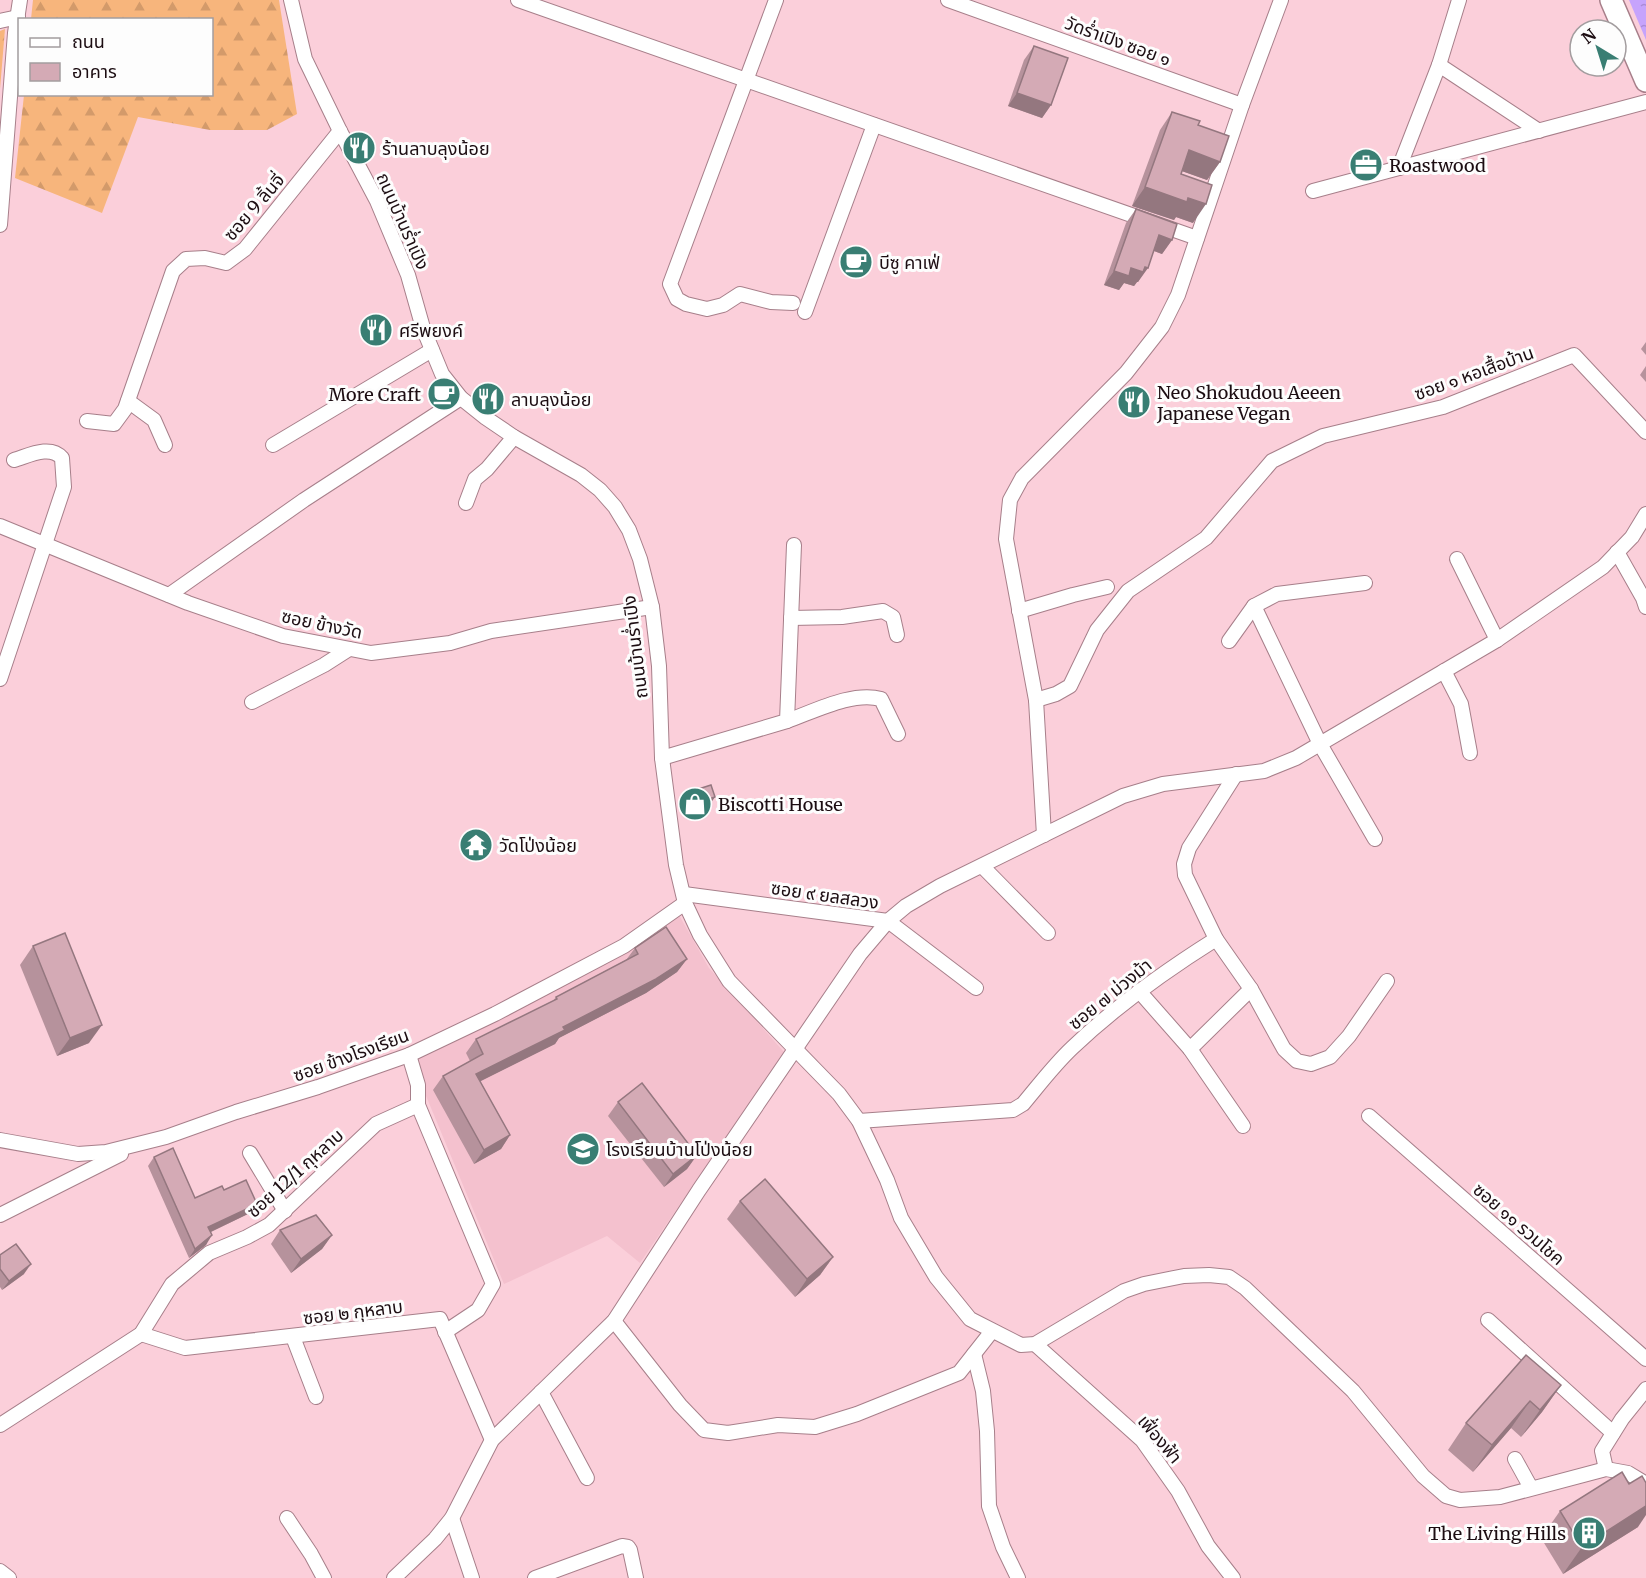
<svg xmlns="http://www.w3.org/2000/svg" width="1646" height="1578" viewBox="0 0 1646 1578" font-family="Merriweather,'Noto Sans Thai',serif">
<defs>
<pattern id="forest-firs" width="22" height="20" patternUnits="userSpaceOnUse" patternTransform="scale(1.5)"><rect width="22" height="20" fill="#f7b57c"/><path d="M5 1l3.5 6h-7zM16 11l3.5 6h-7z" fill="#d39a6a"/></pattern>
<pattern id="water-ripples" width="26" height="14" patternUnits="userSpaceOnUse" patternTransform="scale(1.5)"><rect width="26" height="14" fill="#c6a3fc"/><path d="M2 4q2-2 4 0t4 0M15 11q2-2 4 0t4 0" fill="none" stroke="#aa8bd7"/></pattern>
</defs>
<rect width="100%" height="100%" fill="#fbcfda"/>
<!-- built -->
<path fill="#f4c1ce" d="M679,915L709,968L784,1052L640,1263L607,1236L504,1284L412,1062L595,968Z"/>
<!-- forest -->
<g fill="url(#forest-firs)">
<path d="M33,0H279L297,114L267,130H210L138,117L102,213L15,178L24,95L212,94V20L31,19Z"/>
<path d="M5,29L0,89V31Z"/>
</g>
<!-- water -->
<path fill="url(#water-ripples)" d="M1629,0H1646V40Z"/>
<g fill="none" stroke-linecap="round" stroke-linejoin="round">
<defs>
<g id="minor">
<path d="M291,0L305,59L340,131L377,201L408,275L423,328L442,374L461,398L486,418L514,437L581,475L600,490L615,507L629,530L640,559L652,607L659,666L662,758L676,865L685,903L700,935L729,981L839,1094L859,1121L887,1180L901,1218L936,1277L970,1319L1021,1345L1035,1344L1124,1291L1144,1284L1184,1276L1209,1275L1229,1277L1245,1288L1353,1391L1423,1476L1446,1496L1460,1500L1500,1497L1606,1469L1628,1473L1646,1484"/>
<path d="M518,0L1197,238"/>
<path d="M776,0L670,284L677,299L686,304L707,309L723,305L740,294L771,302L793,303"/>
<path d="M948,0L1242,105"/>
<path d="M0,21L18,17"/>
<path d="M1439,65L1459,0"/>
<path d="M1399,168L1439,65L1539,131"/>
<path d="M1313,191L1646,102"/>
<path d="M0,225L15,33L20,0"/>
<path d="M805,312L874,125"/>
<path d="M128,401L154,420L165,445"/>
<path d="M87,421L114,424L125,409L173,271L186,259L205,258L226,263L245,249L340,131"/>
<path d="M273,445L432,350"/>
<path d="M466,503L475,479L487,469L514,437"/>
<path d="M0,526L188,603L283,636L371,653L450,643L491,631L652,607"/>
<path d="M1617,552L1643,598L1646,607"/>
<path d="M1457,559L1497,640"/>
<path d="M169,595L304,500L461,398"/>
<path d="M1254,606L1320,744L1375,839"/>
<path d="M1019,611L1073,595L1107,587"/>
<path d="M791,618L842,617L883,611L893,617L897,635"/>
<path d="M1229,641L1254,606L1277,594L1365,583"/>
<path d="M1444,671L1461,704L1470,753"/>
<path d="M0,679L64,487L62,458C50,444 28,456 14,460"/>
<path d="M1036,700L1056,694L1070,686L1097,630L1128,591L1206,538L1272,461L1323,436L1443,407L1574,355L1646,432"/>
<path d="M252,702L324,665L349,649"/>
<path d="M787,721C815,711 853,691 881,699L898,734"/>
<path d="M662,758L787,721L794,545"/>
<path d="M1236,774L1189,848L1184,864L1185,875L1216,939L1251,989L1284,1049L1297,1061L1311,1064L1330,1057L1349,1036L1387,981"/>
<path d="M1044,835L1036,700L1006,539L1010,500L1022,478L1126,373L1162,327L1178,295L1242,105L1281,0"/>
<path d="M982,866L1048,933"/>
<path d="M684,894L888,921L976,988"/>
<path d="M1139,991L1190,1049L1251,989"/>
<path d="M1190,1049L1243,1126"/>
<path d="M409,1055L418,1085V1105L493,1284L478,1310L445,1332"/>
<path d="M1369,1116L1646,1359"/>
<path d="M859,1121L1013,1110L1023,1104C1039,1085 1054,1065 1072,1048C1116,1006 1165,971 1216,939"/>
<path d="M0,1140L78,1154L106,1152L166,1137L236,1112L318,1087L409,1055L495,1014L624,946L685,903"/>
<path d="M250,1153L285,1211"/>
<path d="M0,1215L121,1154"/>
<path d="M1488,1320L1613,1433"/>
<path d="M614,1321L680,1405L704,1430L728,1433L778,1425L815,1427L857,1414L959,1373L992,1331"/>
<path d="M141,1334L185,1348L440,1319L492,1440"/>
<path d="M293,1337L316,1397"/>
<path d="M1035,1344L1142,1440L1178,1491L1208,1546L1233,1578"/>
<path d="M974,1354L983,1391L987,1431L989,1506L1003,1547L1018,1578"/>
<path d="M541,1392L587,1478"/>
<path d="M0,1425L141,1334L172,1284L209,1253L247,1237L269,1225L376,1124L418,1105"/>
<path d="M1515,1459L1531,1488"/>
<path d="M1606,1469L1602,1451L1622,1419L1646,1389"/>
<path d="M287,1518L311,1554L324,1578"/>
<path d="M452,1518L472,1578"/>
<path d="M0,1571L9,1578"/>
<path d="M394,1578L435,1539L452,1518L492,1440L614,1321L699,1190L860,954L888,921L906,906L940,886L1123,796L1163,784L1264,771L1296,758L1497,640L1603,567L1632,537L1646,514"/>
<path d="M535,1578L622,1546L628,1547L630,1550L636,1578"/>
</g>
<path id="primary" d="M1611,0L1646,81"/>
</defs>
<!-- minor casing -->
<use href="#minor" stroke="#a77f8a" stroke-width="16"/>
<!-- primary casing -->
<use href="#primary" stroke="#a77f8a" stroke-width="24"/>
<!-- minor -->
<use href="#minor" stroke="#fff" stroke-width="14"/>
<!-- primary -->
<use href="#primary" stroke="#fff" stroke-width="21"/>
</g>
<!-- wall -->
<g fill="#b6929c">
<path d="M1034,46L1051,105L1042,118L1008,106L1024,60Z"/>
<path d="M1172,112L1220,162L1207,180L1182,171L1181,174L1193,223L1176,217L1174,220L1132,206L1160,130Z"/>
<path d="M1136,209L1172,240L1162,254L1154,251L1138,282H1137L1134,286L1124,283L1119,290L1104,285L1126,223Z"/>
<path d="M1646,342V355L1641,349Z"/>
<path d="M1646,366V382L1640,375Z"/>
<path d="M689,792L708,807L686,814L682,801Z"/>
<path d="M33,946L89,1043L57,1056L20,965Z"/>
<path d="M635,948L687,959L677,972L646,993L559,1038L555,1044L480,1081L510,1135L501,1149L474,1164L433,1090L443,1076L470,1061L466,1053L476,1039L553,1001L556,997L626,960Z"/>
<path d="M618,1102L697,1155L687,1169L664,1187L608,1116Z"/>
<path d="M154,1157L195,1198L224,1190L250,1213L211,1232L206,1245L189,1258L148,1166Z"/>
<path d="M740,1201L833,1257L820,1275L795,1297L727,1219Z"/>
<path d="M280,1230L332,1235L322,1249L291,1273L271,1244Z"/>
<path d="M0,1255L24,1274L2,1290L0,1287Z"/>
<path d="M1561,1385L1542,1412L1521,1437L1511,1428L1473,1472L1448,1450L1466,1423Z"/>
<path d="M1560,1511L1638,1527L1563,1574L1541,1538Z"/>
</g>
<!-- shaded-wall -->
<g fill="#94777f">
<path d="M1017,93L1051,105L1042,118L1008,106Z"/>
<path d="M1189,150L1220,162L1207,180L1176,169Z"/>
<path d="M1145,187L1188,198L1206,204L1193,223L1176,217L1174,220L1132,206Z"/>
<path d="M1159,235L1172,240L1162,254L1149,249Z"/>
<path d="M1145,267L1148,268L1138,282H1137L1134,286L1124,283L1119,290L1104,285L1114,271L1131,268Z"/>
<path d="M715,797L708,807L686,814L693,804Z"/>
<path d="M687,959L677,972L646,993L559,1038L555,1044L467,1088L476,1074Z"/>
<path d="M102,1025L89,1043L57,1056L70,1038Z"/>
<path d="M510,1135L501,1149L474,1164L484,1150Z"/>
<path d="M697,1155L687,1169L664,1187L673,1174Z"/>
<path d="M257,1204L250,1213L202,1236L208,1227Z"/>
<path d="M212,1235L206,1245L189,1258L195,1249Z"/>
<path d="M332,1235L322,1249L291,1273L301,1259Z"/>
<path d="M833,1257L820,1275L795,1297L807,1279Z"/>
<path d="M31,1264L24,1274L2,1290L9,1281Z"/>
<path d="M1561,1385L1542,1412L1521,1437L1540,1410Z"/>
<path d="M1530,1401L1511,1428L1473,1472L1492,1445Z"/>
<path d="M1646,1506V1515L1638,1527L1563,1574L1582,1547Z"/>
</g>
<!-- building -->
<g fill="#d4aab5" stroke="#94777f" stroke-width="1.5">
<path d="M1034,46L1068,58L1051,105L1017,93Z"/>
<path d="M1172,112L1200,121L1198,125L1229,136L1220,162L1189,150L1181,174L1212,185L1206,204L1188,198L1187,202L1145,187Z"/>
<path d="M1136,209L1177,224L1172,240L1159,235L1148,268L1145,267L1143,272L1131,268L1129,276L1114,271Z"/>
<path d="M711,785L715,797L693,804L689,792Z"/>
<path d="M666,927L687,959L656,979L563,1027L565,1030L476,1074L510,1135L484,1150L443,1076L483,1054L476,1039L557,999L556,997L638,954L635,948Z"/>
<path d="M65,933L102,1025L70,1038L33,946Z"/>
<path d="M642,1083L697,1155L673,1174L618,1102Z"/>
<path d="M173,1148L195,1198L222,1186L224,1190L246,1180L257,1204L208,1227L212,1235L195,1249L154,1157Z"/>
<path d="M765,1179L833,1257L807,1279L740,1201Z"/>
<path d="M316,1215L332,1235L301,1259L280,1230Z"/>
<path d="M16,1244L31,1264L9,1281L0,1269V1255Z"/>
<path d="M1526,1355L1561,1385L1540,1410L1530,1401L1492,1445L1466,1423Z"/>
<path d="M1622,1472L1629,1484L1642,1476L1646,1483V1506L1582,1547L1560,1511Z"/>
</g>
<!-- icons -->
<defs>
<symbol id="restaurant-disc" viewBox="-11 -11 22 22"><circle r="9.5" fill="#397e73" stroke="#fdfdfd"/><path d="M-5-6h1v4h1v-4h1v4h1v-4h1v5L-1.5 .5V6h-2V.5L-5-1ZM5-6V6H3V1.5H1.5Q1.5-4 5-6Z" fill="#fff"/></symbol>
<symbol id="office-disc" viewBox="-11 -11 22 22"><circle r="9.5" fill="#397e73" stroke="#fdfdfd"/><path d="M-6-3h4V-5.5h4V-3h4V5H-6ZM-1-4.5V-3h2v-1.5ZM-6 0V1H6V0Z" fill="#fff"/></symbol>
<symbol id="cafe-disc" viewBox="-11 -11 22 22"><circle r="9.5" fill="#397e73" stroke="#fdfdfd"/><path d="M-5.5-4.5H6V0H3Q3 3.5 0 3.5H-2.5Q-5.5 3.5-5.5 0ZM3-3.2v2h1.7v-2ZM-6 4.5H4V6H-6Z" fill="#fff"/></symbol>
<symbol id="shop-disc" viewBox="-11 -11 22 22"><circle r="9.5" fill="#397e73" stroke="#fdfdfd"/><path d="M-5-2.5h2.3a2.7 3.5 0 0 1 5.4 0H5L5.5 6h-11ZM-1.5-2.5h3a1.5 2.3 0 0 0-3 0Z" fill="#fff"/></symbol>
<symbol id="temple-disc" viewBox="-11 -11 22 22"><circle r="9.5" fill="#397e73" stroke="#fdfdfd"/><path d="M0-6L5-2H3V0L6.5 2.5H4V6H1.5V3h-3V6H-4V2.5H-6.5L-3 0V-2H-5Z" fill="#fff"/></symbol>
<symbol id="school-disc" viewBox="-11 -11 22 22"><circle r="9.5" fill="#397e73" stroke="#fdfdfd"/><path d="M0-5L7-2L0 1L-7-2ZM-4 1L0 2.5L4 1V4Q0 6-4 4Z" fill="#fff"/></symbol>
<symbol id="building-disc" viewBox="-11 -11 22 22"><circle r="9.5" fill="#397e73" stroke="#fdfdfd"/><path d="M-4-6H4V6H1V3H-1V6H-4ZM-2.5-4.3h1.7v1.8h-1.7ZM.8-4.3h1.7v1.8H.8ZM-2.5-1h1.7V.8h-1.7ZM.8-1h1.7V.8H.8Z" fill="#fff"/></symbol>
</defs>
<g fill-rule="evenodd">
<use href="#restaurant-disc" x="340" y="129" width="38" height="38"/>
<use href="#office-disc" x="1347" y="146" width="38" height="38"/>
<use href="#cafe-disc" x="837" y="243" width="38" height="38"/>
<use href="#restaurant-disc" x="357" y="311" width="38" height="38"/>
<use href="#cafe-disc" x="425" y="375" width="38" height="38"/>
<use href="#restaurant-disc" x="469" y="380" width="38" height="38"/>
<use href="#restaurant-disc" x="1115" y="383" width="38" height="38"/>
<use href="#shop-disc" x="676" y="785" width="38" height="38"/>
<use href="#temple-disc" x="457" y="826" width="38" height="38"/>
<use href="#school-disc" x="564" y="1130" width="38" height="38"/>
<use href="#building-disc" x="1570" y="1514" width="38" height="38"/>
</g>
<g text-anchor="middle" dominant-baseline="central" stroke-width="6" stroke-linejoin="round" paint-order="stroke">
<!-- street labels -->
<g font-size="18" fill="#1c0d12" stroke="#fdfdfd">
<text transform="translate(1118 41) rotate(20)">วัดร่ำเปิง ซอย ๑</text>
<text transform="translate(254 207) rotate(-49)">ซอย 9 ลิ้นจี่</text>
<text transform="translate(403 221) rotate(66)">ถนนบ้านร่ำเปิง</text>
<text transform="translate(1474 373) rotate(-20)">ซอย ๑ หอเสื้อบ้าน</text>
<text transform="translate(322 624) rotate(12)">ซอย ข้างวัด</text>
<text transform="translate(635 647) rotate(-97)">ถนนบ้านร่ำเปิง</text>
<text transform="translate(825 895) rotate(8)">ซอย ๙ ยลสลวง</text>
<text transform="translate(1110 994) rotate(-39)">ซอย ๗ ม่วงม้า</text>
<text transform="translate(351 1055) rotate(-20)">ซอย ข้างโรงเรียน</text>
<text transform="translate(295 1173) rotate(-42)">ซอย 12/1 กุหลาบ</text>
<text transform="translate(1519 1224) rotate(41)">ซอย ๑๑ รวมโชค</text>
<text transform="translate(353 1312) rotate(-7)">ซอย ๒ กุหลาบ</text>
<text transform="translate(1160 1439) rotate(50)">เฟื่องฟ้า</text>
</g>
<!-- poi labels -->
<g font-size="18" fill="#1c0d12" stroke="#fdfdfd" text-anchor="start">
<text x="382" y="148">ร้านลาบลุงน้อย</text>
<text x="1389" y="165">Roastwood</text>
<text x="879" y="262">บีซู คาเฟ่</text>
<text x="399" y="330">ศรีพยงค์</text>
<text x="1157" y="392">Neo Shokudou Aeeen<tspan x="1157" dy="21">Japanese Vegan</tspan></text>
<text x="421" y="394" text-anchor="end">More Craft</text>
<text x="511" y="399">ลาบลุงน้อย</text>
<text x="718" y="804">Biscotti House</text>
<text x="499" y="845">วัดโป่งน้อย</text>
<text x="606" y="1149">โรงเรียนบ้านโป่งน้อย</text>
<text x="1566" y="1533" text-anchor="end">The Living Hills</text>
</g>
</g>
<!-- legend -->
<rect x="18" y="18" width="195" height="78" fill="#fdfdfd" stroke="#a39d9f" stroke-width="1.5"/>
<rect x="30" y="38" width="30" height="9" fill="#ffffff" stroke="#a39d9f" stroke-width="1.5"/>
<text x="72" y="48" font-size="18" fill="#1c0d12">ถนน</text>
<rect x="30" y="63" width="30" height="18" fill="#d4aab5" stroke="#a39d9f" stroke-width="1.5"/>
<text x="72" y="78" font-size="18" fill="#1c0d12">อาคาร</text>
<!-- north arrow -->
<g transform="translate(1598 48) rotate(322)"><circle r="28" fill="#fdfdfd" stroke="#a39d9f" stroke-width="1.5"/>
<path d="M0-4.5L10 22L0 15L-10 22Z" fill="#397e73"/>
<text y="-9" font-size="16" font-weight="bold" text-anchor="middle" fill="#1c0d12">N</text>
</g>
</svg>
